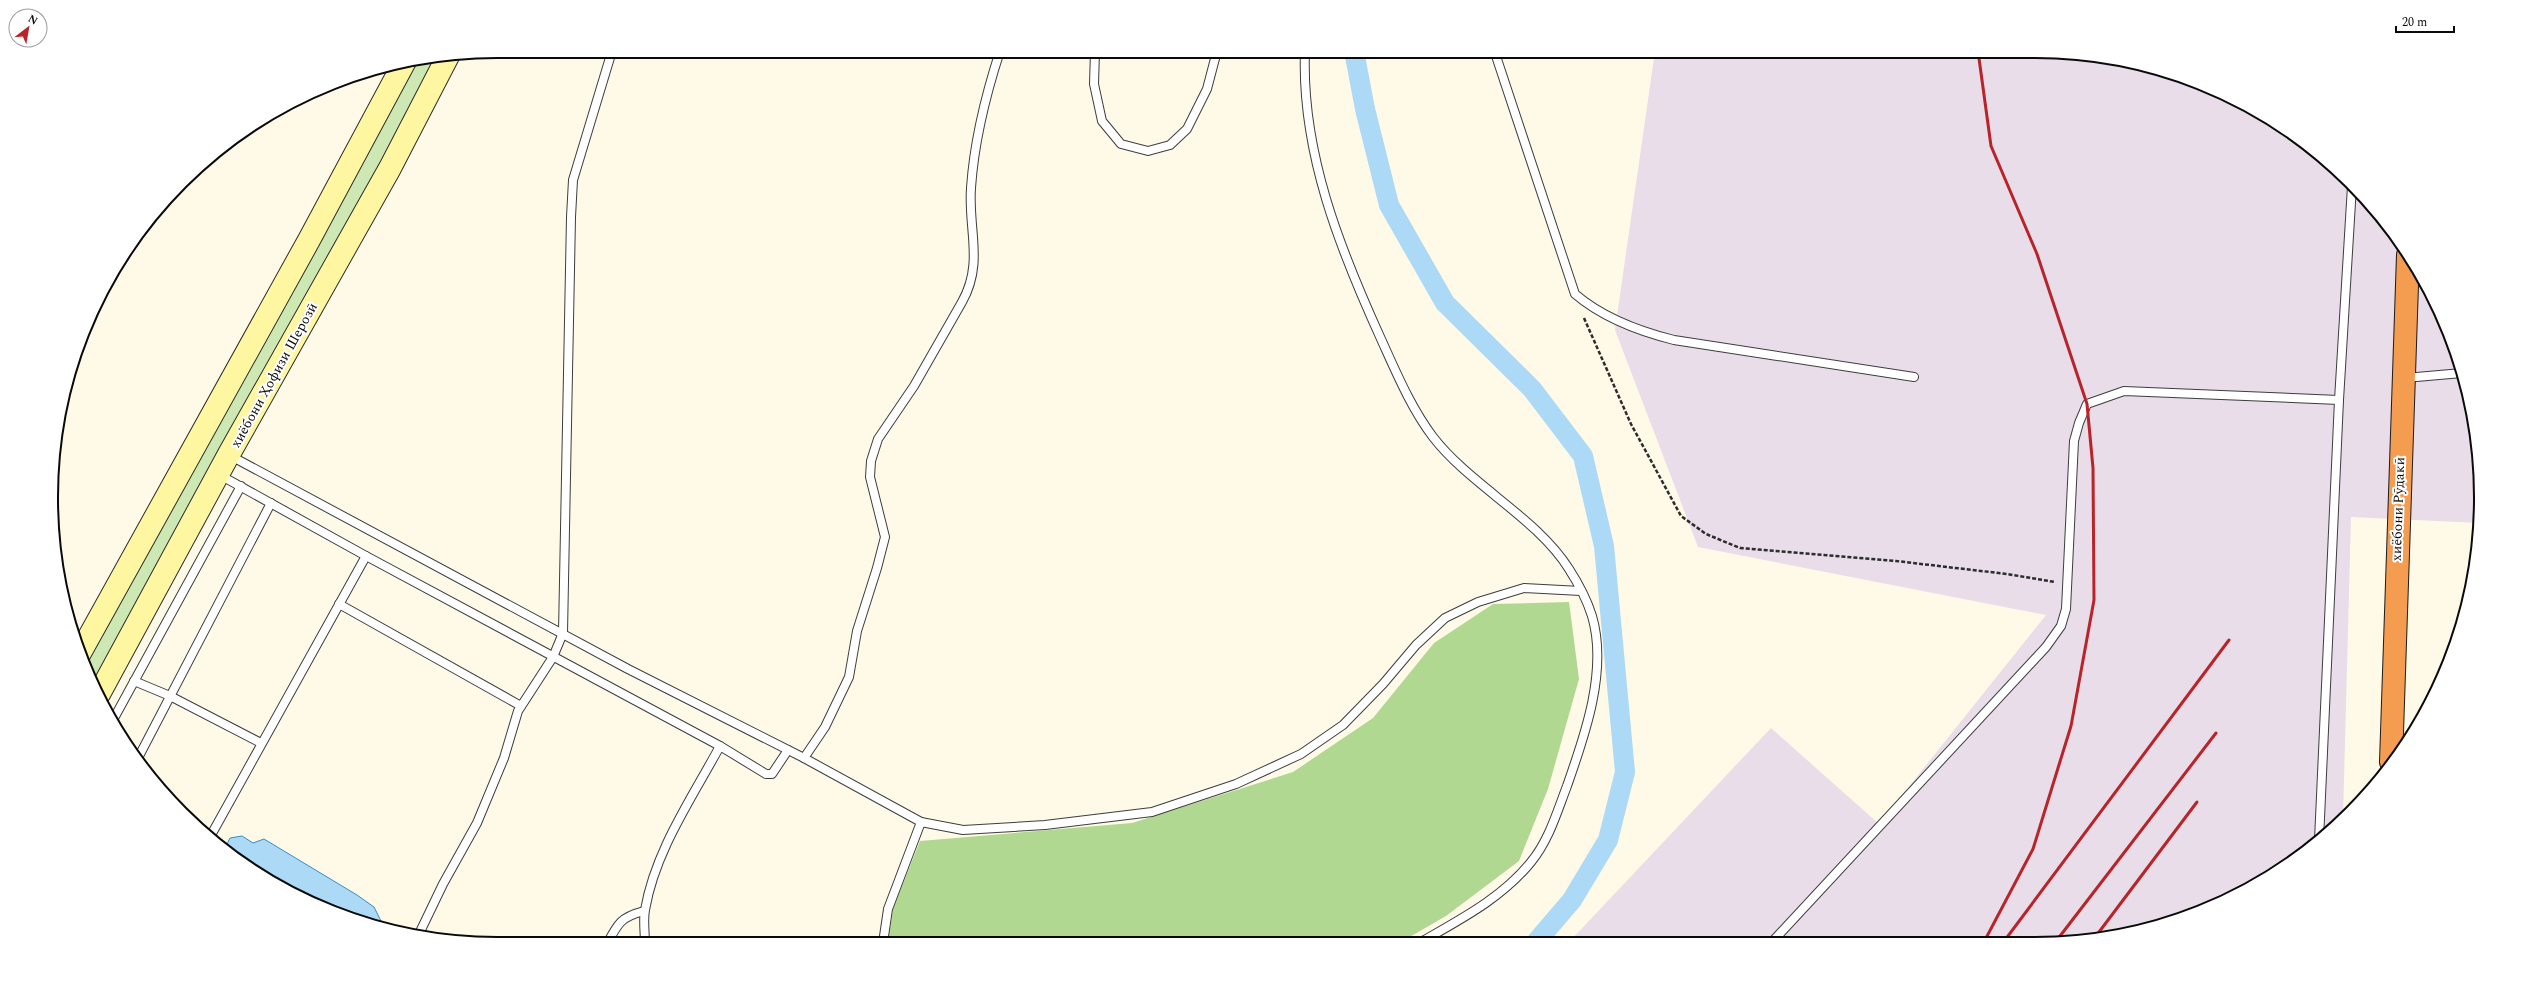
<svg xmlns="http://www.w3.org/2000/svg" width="2532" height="995" viewBox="0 0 2532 995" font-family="Spectral,serif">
<rect width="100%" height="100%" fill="#fffae7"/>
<!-- industrial -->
<path fill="#e8dde9" d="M1655,51H2034L2150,66L2232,97L2306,143L2370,203L2421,274L2457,354L2477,439L2480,523L2351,517L2343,817L2329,833L2232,898L2150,929L2093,940L1570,941L1771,728L1879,824L2046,615L1698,547L1615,330Z"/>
<!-- green -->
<path fill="#cde8b2" d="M438,57L97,690L85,668L80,653L411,60Z"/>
<!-- forest -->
<path fill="#b1d891" d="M1569,602L1579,679L1548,789L1519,861L1446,916L1401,942L888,943L893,909L920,841L1132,823L1293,772L1373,718L1434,643L1493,604Z"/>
<!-- water -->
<path fill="#acd9f6" stroke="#338ecc" d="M242,836L253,843L264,839L357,895L374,907L381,921L379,928L300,898L224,850L230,838Z"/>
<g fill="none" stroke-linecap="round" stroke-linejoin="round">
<!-- canal -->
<path stroke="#acd9f6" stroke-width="20" d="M1354,51L1365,109L1389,205L1445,303L1532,389L1583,456L1604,546L1625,772L1608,840L1572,900L1537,941"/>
<defs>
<g id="lane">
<path d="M1095,51L1094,84L1102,121L1121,144L1148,151L1170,145L1187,129L1207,89L1217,51"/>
<path d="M1305,51C1301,152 1340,249 1381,339C1396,372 1411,408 1433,437C1470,485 1537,518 1569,569C1578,583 1587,600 1592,616C1608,670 1585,735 1567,786C1557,812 1549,840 1531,862C1502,898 1461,919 1421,942"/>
<path d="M1496,51L1497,59L1575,294C1603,318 1638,331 1674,340L1914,377"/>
<path d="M2405,378L2462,373"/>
<path d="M229,455L628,669L804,758L921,822L963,830L1045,825L1152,812L1236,784L1301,754L1343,725L1383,684L1416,645L1445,618L1478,602L1524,588L1581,591"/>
<path d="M218,474L366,556L720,746"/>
<path d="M339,604L521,706"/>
<path d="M134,681L170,696L261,743"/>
<path d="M113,720L241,486"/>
<path d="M804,758L825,727L849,677L857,631L877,568L885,537L870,477L871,461L878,439L914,386L962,302C984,263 968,230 971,188C974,143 986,94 1000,51"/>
<path d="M137,760L271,503"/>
<path d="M210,837L366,556"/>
<path d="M2319,840L2339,400L2352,186"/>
<path d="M419,934L443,884L477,823L504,758L518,711L553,657L563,633L571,217L573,180L612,51"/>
<path d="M1773,941L2046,647L2061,626L2066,609L2074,441L2079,423L2087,404L2124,391L2339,400"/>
<path d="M883,943L888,909L921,822"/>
<path d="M607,944C618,923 621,917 644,911"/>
<path d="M645,944C645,933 643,920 645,910C655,851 692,798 720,746L766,774H772L788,750"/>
</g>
<g id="secondary">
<path d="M80,653L309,240L405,61"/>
<path d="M99,694L229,454L390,168L448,56"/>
</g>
<path id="highway" d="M2391,762L2408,255"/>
</defs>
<!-- lane casing -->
<use href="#lane" stroke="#3d3d3d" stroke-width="10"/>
<!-- secondary casing -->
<use href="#secondary" stroke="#2c2c2c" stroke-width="24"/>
<!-- highway casing -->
<use href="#highway" stroke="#1b1b1b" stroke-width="24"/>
<!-- path -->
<path stroke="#2c2c2c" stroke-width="2.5" stroke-dasharray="4 2" stroke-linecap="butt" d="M1584,318L1631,424L1681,516L1706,534L1740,548L1896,561L2007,574L2055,582"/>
<!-- lane -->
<use href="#lane" stroke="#fff" stroke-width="8"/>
<!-- secondary -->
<use href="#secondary" stroke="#fff6a2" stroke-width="22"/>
<!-- highway -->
<use href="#highway" stroke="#f49c4f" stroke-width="22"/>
<!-- rail -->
<g stroke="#b82429" stroke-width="3">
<path d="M1978,51L1991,146L2037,254L2087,404L2093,468L2094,600L2071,726L2033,849L1985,940"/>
<path d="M2005,940L2229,640"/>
<path d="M2057,940L2216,733"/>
<path d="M2093,940L2197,802"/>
</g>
</g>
<g text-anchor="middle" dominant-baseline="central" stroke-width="4" stroke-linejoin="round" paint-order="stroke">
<!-- street labels -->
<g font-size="14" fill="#0a0a0a" stroke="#fff">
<text transform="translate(274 375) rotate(-61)">хиёбони Ҳофизи Шерозӣ</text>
<text transform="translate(2398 509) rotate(-88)">хиёбони Рӯдакӣ</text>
</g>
</g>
<!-- crop -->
<path d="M0 0H2532V995H0ZM497 58H2035A439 439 0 0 1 2474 497V498A439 439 0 0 1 2035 937H497A439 439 0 0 1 58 498V497A439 439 0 0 1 497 58Z" fill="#fff" fill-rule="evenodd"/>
<path fill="none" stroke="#0a0a0a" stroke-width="2" d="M497 58H2035A439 439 0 0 1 2474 497V498A439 439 0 0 1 2035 937H497A439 439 0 0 1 58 498V497A439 439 0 0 1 497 58Z"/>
<!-- north arrow -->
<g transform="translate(28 28) rotate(31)"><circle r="19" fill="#ffffff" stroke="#9d9d9d"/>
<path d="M0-3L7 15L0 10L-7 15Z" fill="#b82429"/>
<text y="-6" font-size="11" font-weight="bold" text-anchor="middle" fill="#0a0a0a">N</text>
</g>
<!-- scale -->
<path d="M2396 26v6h58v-6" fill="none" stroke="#0a0a0a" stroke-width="2"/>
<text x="2402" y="26" font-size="12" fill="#0a0a0a" stroke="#ffffff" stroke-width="3" paint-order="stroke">20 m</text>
</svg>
